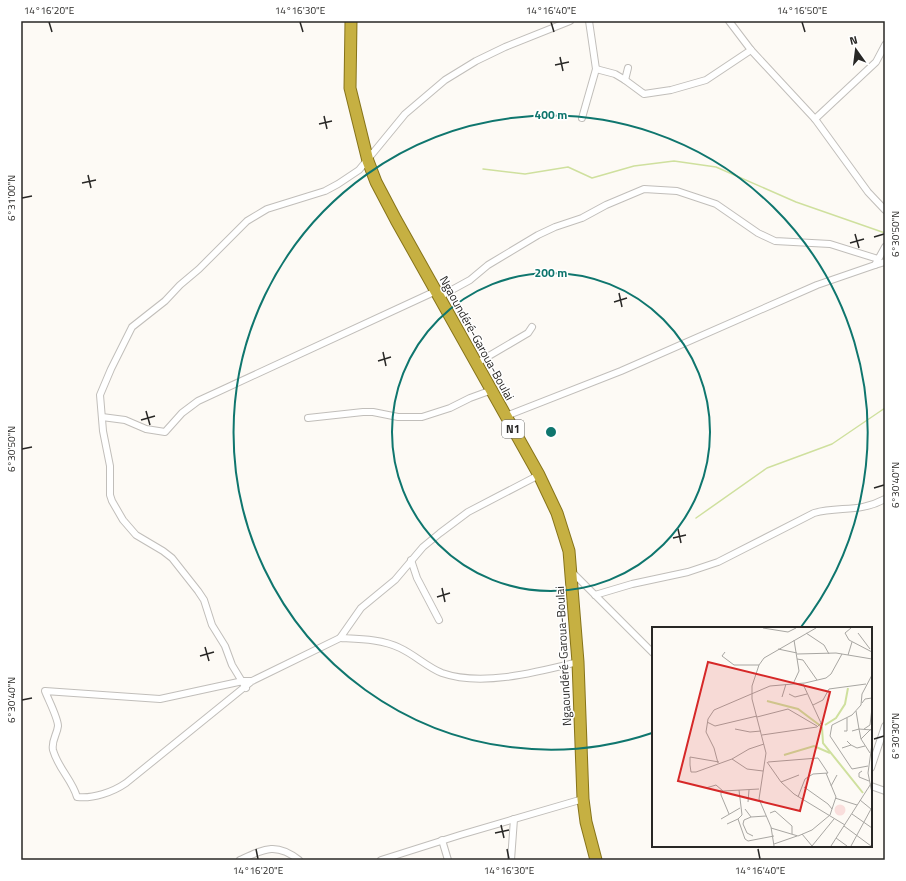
<svg xmlns="http://www.w3.org/2000/svg" width="906" height="881" viewBox="0 0 906 881" font-family="'Titillium Web',sans-serif">
<rect width="100%" height="100%" fill="#fdfaf5"/>
<g fill="none" stroke-linecap="round" stroke-linejoin="round">
<!-- stream -->
<g stroke="#cfe09e" stroke-width="1.5">
<path d="M483,169L525,174L568,167L592,178L634,166L674,161L716,167L796,202L885,233"/>
<path d="M696,518L767,468L832,444L885,408"/>
</g>
<defs>
<g id="minor">
<path d="M729,21L751,50L815,119L868,192L885,210"/>
<path d="M596,69L615,74L625,80L628,68"/>
<path d="M625,80L644,94L671,90L706,80L751,50"/>
<path d="M582,118L596,69L589,21"/>
<path d="M815,119L876,62L885,45"/>
<path d="M875,265L885,262"/>
<path d="M439,297L470,280L488,265L538,235L555,227L582,218L606,205L644,189L677,191L716,204L758,233L775,241L830,244L878,259"/>
<path d="M477,363L528,333L532,327"/>
<path d="M506,416L621,371L817,285L875,265L885,247"/>
<path d="M102,417L125,420L146,429L165,432L182,413L198,401L436,291"/>
<path d="M308,418L363,412H373L398,417H422L450,408L470,398L492,390"/>
<path d="M539,475L468,512L440,533L423,547L395,580L361,608L340,638C360,639 382,639 400,648C415,655 427,667 442,673C482,687 538,672 578,662"/>
<path d="M411,560L417,578L439,620"/>
<path d="M572,572L653,653"/>
<path d="M595,595L632,584L688,572L718,562L814,513C840,506 859,513 885,499"/>
<path d="M252,681H243L160,699L45,691C48,699 58,718 58,726C57,735 51,741 53,750C58,768 72,780 77,797C93,799 113,792 126,783L252,681L340,638"/>
<path d="M246,688L232,665L225,646L212,625L204,600L198,591L172,558L163,551L136,535L123,520L112,501L110,495V466L103,431L100,395L111,369L132,327L165,301L180,285L199,269L247,221L267,209L325,191L338,184L359,170L405,114L445,80L476,61L505,47L570,21"/>
<path d="M871,768L885,726"/>
<path d="M871,786L885,791"/>
<path d="M442,840L448,860"/>
<path d="M240,860C264,849 276,842 299,860"/>
<path d="M381,860L460,835L583,799"/>
<path d="M511,860L514,819"/>
</g>
<path id="trunk" d="M351,21L350,88L368,161L376,182L396,220L539,475L557,513L569,551L578,662L583,799L586,822L596,860"/>
</defs>
<!-- minor casing -->
<use href="#minor" stroke="#c1beba" stroke-width="8"/>
<!-- trunk casing -->
<use href="#trunk" stroke="#867319" stroke-width="13"/>
<!-- minor -->
<use href="#minor" stroke="#fff" stroke-width="6"/>
<!-- trunk -->
<use href="#trunk" stroke="#c6b042" stroke-width="11"/>
</g>
<!-- ticks -->
<path fill="none" stroke="#282725" stroke-width="1.5" d="M49,22L52,32M300,22L303,32M551,22L554,32M802,22L805,32M560,57L563,71M555,65L569,62M324,116L327,129M319,124L332,121M88,175L91,188M82,183L96,180M22,198L32,196M855,234L859,248M874,237L884,234M850,243L864,239M619,293L622,307M614,302L627,298M383,352L386,366M378,361L391,357M146,411L150,425M141,420L155,416M22,449L32,447M874,488L884,485M678,529L681,543M673,538L686,535M442,588L445,602M437,597L450,593M205,647L209,661M200,656L214,652M22,700L32,698M874,739L884,736M501,825L504,838M495,833L509,830M256,849L258,859M507,849L509,859M758,849L760,859"/>
<!-- distance rings -->
<g fill="none" stroke="#0f766e" stroke-width="2">
<circle cx="551" cy="432" r="159"/>
<path d="M652 733A317 317 0 1 1 801 627"/>
</g>
<g text-anchor="middle" dominant-baseline="central" stroke-width="3" stroke-linejoin="round" paint-order="stroke">
<!-- shield labels -->
<rect fill="#fff" stroke="#686866" stroke-width="1" x="502" y="420" width="22" height="18" rx="3"/>
<g font-size="11" font-weight="bold" fill="#282725">
<text x="513" y="429">N1</text>
</g>
<!-- street labels -->
<g font-size="12" fill="#282725" stroke="#fff">
<text transform="translate(477 338) rotate(61)">Ngaoundéré-Garoua-Boulai</text>
<text transform="translate(563 656) rotate(-93)">Ngaoundéré-Garoua-Boulai</text>
</g>
</g>
<!-- overview -->
<g transform="translate(652 627)">
<rect width="220" height="220" fill="#fdfaf5"/>
<path d="M182.5 183a5.5 5.5 0 1 1 11 0a5.5 5.5 0 1 1-11 0Z" fill="#f9dedc"/>
<path fill="none" stroke="#cfe09e" stroke-width="2" d="M115,74L146,82L170,100M173,98L184,91L193,77L196,61M170,100L171,116L211,166M132,128L162,119L178,126"/>
<path fill="none" stroke="#a8a6a2" stroke-width="1" d="M111,1L136,5L144,1M199,1L193,6L197,13L220,25M154,6L172,18L177,27M206,6L218,22M126,22L145,26M73,25L70,29L82,38H107M145,27L184,26L220,32M196,28L200,15M145,32L151,33L165,53M141,57L147,44L142,13M137,67L143,70L155,67M130,70L134,57M210,76L213,72L220,71M161,78L171,73L177,62L214,57M105,90L136,82L165,99M55,95L63,99L105,89M83,102L98,105L109,104M212,102L218,98L220,81M192,104H195V91M200,104L207,102L204,84M110,108L165,100L169,96L151,57M209,112L220,101M220,117L216,146L220,166M199,118L205,121L213,119M190,121L199,118L195,114M218,126L209,112L207,102L220,103M67,135L38,130V138L39,145H44L80,132M115,135L129,155L142,167L193,198M116,135L166,131L176,146L161,147L153,152L146,170M66,136L62,121L54,105L56,92L62,83L118,59L153,56L174,51L179,47L190,27M216,139L200,142L178,109L180,98L200,88L209,78L210,67L220,48M111,144L95,142L80,132L97,122L112,117M210,144L207,146V150L217,154M174,146L184,170L180,182M129,155L147,148M179,159L185,148M54,161L64,158L71,164L107,162M69,163V168L77,187M87,163L90,188L86,192L93,212L96,214L122,209M183,171L205,178M208,173L219,182M96,175L97,163M93,182L99,190L92,193L91,197L95,206L101,209M118,186L123,184L140,199V207M200,187L220,201M99,190L114,189M69,192L88,181M75,197L86,192M192,199L219,219M119,201L146,209L160,203L178,188L180,182L176,177L152,160M150,207L160,219M184,211L195,219M122,217L145,209M122,219L119,200L107,172L114,126L100,72V59L107,38L112,31L164,1M160,219L182,192M179,219L220,155M199,219L219,182"/>
<path fill="#d62828" fill-opacity="0.15" stroke="#d62828" stroke-width="2" d="M56,35L178,65L148,184L26,154Z"/>
<rect width="220" height="220" fill="none" stroke="#282725" stroke-width="2"/>
</g>
<circle cx="551" cy="432" r="6" fill="#0f766e" stroke="#fff" stroke-width="2"/>
<g font-size="12" text-anchor="middle" font-weight="bold" fill="#0f766e" stroke="#fff" stroke-width="3" stroke-linejoin="round" paint-order="stroke">
<text x="551" y="119">400 m</text>
<text x="551" y="277">200 m</text>
</g>
<!-- border -->
<rect width="906" height="881" fill="none" stroke="#ffffff" stroke-width="44"/>
<!-- north arrow -->
<g transform="translate(856 50) rotate(346)" stroke="#ffffff" stroke-width="3" paint-order="stroke">
<path d="M0-3L7 15L0 10L-7 15Z" fill="#282725"/>
<text y="-6" font-size="11" font-weight="bold" text-anchor="middle" fill="#282725">N</text>
</g>
<rect x="22" y="22" width="862" height="837" fill="none" stroke="#282725" stroke-width="1.5"/>
<g font-size="10" text-anchor="middle" fill="#282725">
<text x="49" y="14">14°16'20"E</text>
<text x="300" y="14">14°16'30"E</text>
<text x="551" y="14">14°16'40"E</text>
<text x="802" y="14">14°16'50"E</text>
<text transform="translate(11 198) rotate(-90)" y="4">6°31'00"N</text>
<text transform="translate(895 234) rotate(-90)" y="4">6°30'50"N</text>
<text transform="translate(11 449) rotate(-90)" y="4">6°30'50"N</text>
<text transform="translate(895 485) rotate(-90)" y="4">6°30'40"N</text>
<text transform="translate(11 700) rotate(-90)" y="4">6°30'40"N</text>
<text transform="translate(895 736) rotate(-90)" y="4">6°30'30"N</text>
<text x="258" y="874">14°16'20"E</text>
<text x="509" y="874">14°16'30"E</text>
<text x="760" y="874">14°16'40"E</text>
</g>
</svg>
